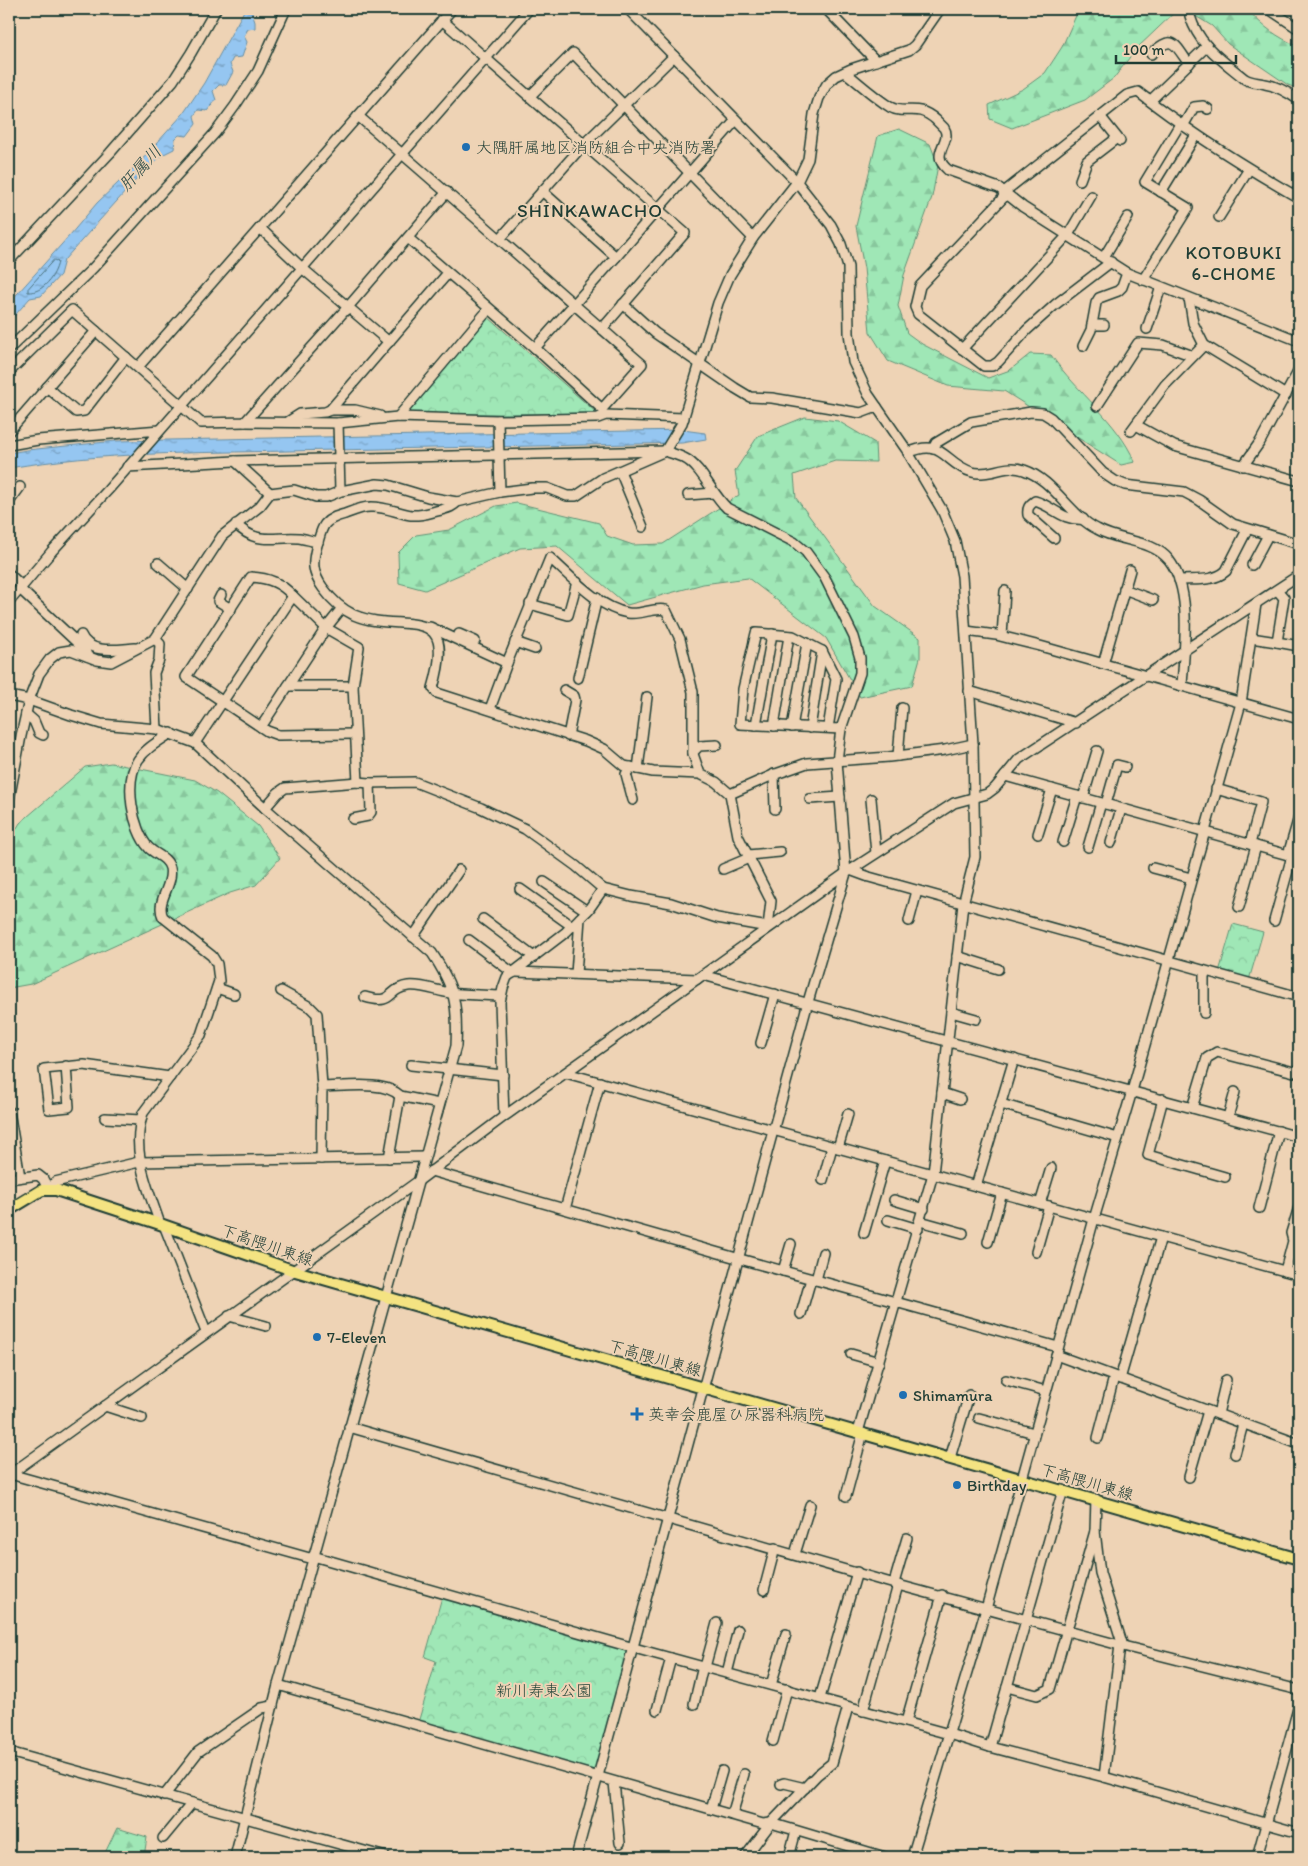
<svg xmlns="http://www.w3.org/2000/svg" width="1308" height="1866" viewBox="0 0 1308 1866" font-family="Itim,'Klee One',sans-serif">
<defs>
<pattern id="forest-firs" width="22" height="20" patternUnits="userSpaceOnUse" patternTransform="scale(1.25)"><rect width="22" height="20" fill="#9fe7b6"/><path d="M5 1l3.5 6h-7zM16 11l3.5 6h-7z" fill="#88c79d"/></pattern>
<pattern id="park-crowns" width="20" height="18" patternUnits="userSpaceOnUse" patternTransform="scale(1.25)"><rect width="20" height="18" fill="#9fe7b6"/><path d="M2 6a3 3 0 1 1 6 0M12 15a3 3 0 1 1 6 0" fill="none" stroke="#88c79d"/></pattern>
<pattern id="water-ripples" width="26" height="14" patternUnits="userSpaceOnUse" patternTransform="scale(1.25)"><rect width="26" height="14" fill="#95c6f1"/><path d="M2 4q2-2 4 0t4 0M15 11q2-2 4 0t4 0" fill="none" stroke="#79a2c4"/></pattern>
</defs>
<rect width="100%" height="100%" fill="#eed3b5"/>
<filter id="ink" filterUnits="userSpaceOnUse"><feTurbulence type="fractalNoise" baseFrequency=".02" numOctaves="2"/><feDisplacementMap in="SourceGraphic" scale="10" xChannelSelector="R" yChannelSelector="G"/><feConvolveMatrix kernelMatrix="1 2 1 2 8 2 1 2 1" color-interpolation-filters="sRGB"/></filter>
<g filter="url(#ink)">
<!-- forest -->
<g fill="url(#forest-firs)" stroke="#5f9275">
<path d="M1079,9H1178L1136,49L1114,78L1085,100L1012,128L990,119L989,105L1023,89L1045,73L1062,47Z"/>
<path d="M1184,9H1247C1264,28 1276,36 1299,47V89L1288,85L1228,44L1212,26Z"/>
<path d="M899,129L930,144L938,165L932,197L904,275L898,306L907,333L922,344L988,378L1010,370L1030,354L1051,355C1077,393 1117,420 1135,462L1121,465L1004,391L948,386L888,361L870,332L864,268L856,226L878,136Z"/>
<path d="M805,417L838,421L875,443L876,462L835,461L794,475L796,498L875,606L920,638V658L912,686L860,697L826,638L748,578L703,584L627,605L557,546L520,548L425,590L399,583L398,553L416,535L449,530L496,506L517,503L599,523L607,536L633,545L663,544L739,495L735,471L758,436Z"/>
<path d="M111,763L195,780L217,793L258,826L280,858L256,885L230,893L31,984L9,988V841L20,823L85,767Z"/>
<path d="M117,1828L147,1837L144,1857H103Z"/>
</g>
<!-- park -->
<g fill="url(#park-crowns)" stroke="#5f9275">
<path d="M488,317L598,414H407Z"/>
<path d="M1233,924L1263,932L1249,980L1219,972Z"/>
<path d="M442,1597L634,1648L598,1772L418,1723L436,1661L425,1657Z"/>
</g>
<!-- water -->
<g fill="url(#water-ripples)" stroke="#668fa5">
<path d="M245,9H254L252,13L255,22V28L248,29L244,36L247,42L242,57L233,58L230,64L233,72L226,85H219L213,91L216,100L207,111L198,110L194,116L196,124L187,136L179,135L175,139L174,149L162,155L135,181L64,260L60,275L41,296L30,298L9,322V303L70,235L97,203L139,163L183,114L204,83Z"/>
<path d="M683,430L705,433L706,439L682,443C550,446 419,448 288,451C195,453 101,452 9,468V453L27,450L116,441Z"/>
</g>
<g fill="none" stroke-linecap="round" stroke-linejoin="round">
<!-- shore -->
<path stroke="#4e7480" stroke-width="1" d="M54,260L58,262C55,276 43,293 28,292V289Z"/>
<defs>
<g id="minor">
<path d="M628,9L797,182L831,225L841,244L848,267L849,333L853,362L868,394L906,449L942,510L955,541L962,576L973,744L975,857L963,904L933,1174L858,1432"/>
<path d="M826,9L876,61"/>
<path d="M1269,9L1299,29"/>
<path d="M1190,16C1199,46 1222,60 1245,79C1252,83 1257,82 1265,84C1278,86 1289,93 1299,100"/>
<path d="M442,20L685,233L602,329"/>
<path d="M1151,54C1173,34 1174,43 1189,64"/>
<path d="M845,72C859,83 874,97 890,107C906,116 916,102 936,120C939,123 942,126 944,128C953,142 928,153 948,170L999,188L1023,207L1127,273L1299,341"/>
<path d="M530,96L573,53L753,238"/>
<path d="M1150,101L1207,46"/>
<path d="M358,116C454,198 547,281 642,364L602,409L535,348L616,257"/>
<path d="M1100,116L1120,141"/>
<path d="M1183,126L1194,107L1203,106L1208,109"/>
<path d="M1080,180L1087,161L1117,138"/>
<path d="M542,191L616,257L736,120"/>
<path d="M1161,192L1196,135"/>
<path d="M1219,217L1249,169"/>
<path d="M260,228L302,268L389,342"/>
<path d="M408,238L535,348"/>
<path d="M500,239L584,144L674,56"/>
<path d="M1104,257L1128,217"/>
<path d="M9,261L110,153L173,81L191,53L216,9"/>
<path d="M1111,262L1056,304L1027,330L998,362L992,366H984L918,314L915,307L920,286L1003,198L1004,192L1127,95L1138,92C1189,132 1243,166 1299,198"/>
<path d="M1143,280L1188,208L1145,182L1180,124"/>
<path d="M1189,298L1193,323L1204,345"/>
<path d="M623,304L655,333L735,388L750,397L772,398L861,413L877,407"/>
<path d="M1092,325H1104"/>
<path d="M1147,329L1161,287"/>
<path d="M96,331L201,423L245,422L348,307L447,192"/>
<path d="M1083,346L1091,330L1096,303L1099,298L1118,291L1122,287L1127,273"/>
<path d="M9,349L93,268L215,133L235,106L258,71L286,9"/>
<path d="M962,349L1068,235L1091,196"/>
<path d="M138,367L452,9"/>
<path d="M9,372L72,310L96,331L9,431"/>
<path d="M47,387L76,412L84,411L126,357"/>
<path d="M1097,406L1138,343L1163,345L1193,356"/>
<path d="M330,410L448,273"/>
<path d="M398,417L489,309"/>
<path d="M498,420L500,492"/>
<path d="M289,421L300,414L325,412L330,410H355L380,416"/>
<path d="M245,422L338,423L398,417L498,420L598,418L606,415L684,418"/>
<path d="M338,423L340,491"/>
<path d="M1136,425L1174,446L1299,481"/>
<path d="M1131,431L1165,385L1204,345L1286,395"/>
<path d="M9,445L38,440L160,430"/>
<path d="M933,449L936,443L971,422L1031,412L1043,413L1051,418L1103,473L1115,481L1125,485L1184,492L1199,500L1233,524L1299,544"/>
<path d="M908,453C944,437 944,464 972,472C989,477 1006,463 1024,470C1054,480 1069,515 1097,529C1119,542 1152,539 1169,560C1193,591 1184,649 1182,686"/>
<path d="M235,461L270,493"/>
<path d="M1243,466L1260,442L1299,370"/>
<path d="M127,467L235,461L665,451C671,453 678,455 684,458C701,466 712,494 727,508L794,542L806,552L825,578L854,637L860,658V673L841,729L837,761L846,873L808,1002L576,1857"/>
<path d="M620,471L643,527"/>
<path d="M688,495L714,493"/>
<path d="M9,502L20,487"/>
<path d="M236,524C257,546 273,536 299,538C305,539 312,541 318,542"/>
<path d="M1054,538L1028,515C1027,508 1029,505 1035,501C1053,506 1062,521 1083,519"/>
<path d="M158,563L188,589"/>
<path d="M1252,565L1268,535"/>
<path d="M9,574L22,586"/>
<path d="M1179,580C1194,579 1214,582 1226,571L1247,530"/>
<path d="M20,589L85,650L87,656"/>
<path d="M1124,589L1153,600"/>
<path d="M221,595L218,601L231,609"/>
<path d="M293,596C281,583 269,578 251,577L186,677L267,731L278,735L355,734"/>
<path d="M9,602L52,551L108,490L529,9"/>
<path d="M530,604L568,615L577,582"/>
<path d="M430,627L507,663"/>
<path d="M966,631L996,635L1040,646L1299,719"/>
<path d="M459,634L475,641"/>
<path d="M81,635C89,655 118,649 135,648"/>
<path d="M1002,636L1005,591"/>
<path d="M1251,638L1277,642L1284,598L1277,590"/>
<path d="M155,639L160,644L159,660L154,673L157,729"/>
<path d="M515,642L535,649"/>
<path d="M1277,642L1299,646"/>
<path d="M1103,664L1130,570"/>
<path d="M578,678L597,598"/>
<path d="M288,686H353"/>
<path d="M564,690L574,696L575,700L568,736"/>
<path d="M969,691L1076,723"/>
<path d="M9,696L29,700L71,715L101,724L157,729L195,743L265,808L432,953C455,988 458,1004 456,1046L278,1685L235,1857"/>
<path d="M490,709L507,663L550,558C570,576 600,609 628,613C642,615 653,607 666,610L680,639L693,692V754L700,774"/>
<path d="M26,714L34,721L39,733L43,735"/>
<path d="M756,725L772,634"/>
<path d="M774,726L789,636"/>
<path d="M261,727L326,628L342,608"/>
<path d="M792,727L807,643"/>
<path d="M810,728L822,651"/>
<path d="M828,728L836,679L822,651L793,636L756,633L743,689L740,724L841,729"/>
<path d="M195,743L293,596L326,628L359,647L353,686L358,782"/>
<path d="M693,752L699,746L717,745"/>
<path d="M898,756L902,708"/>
<path d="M631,767L626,774L633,800"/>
<path d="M638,769L647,697"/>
<path d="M774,774L775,809"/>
<path d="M1005,776L1299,858"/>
<path d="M1216,789L1261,802L1250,844"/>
<path d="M730,794L773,775L807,763L889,757L945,750L973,744"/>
<path d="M1083,798L1097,751"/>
<path d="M810,799L840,797"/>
<path d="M871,799L876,853"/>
<path d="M9,800L21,736L29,700L39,674L50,659L59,652L71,650L97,660L111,662L155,639L222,536L260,506L270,493L294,490L316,497H326L341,491L377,484L388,485L428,497L457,502L500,492L532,488H547L567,496H576L603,478L665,451L682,423L718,303L730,275L753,238L797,182L808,159L814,114L819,98L827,84L836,76L851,69L909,50L915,45L940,9"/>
<path d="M1106,804L1117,765L1125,767"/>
<path d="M265,808L278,793L285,788L358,782L370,783L415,782L481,808L525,829L576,866L603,889L631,896L671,903L717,918L768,927L771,901L738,836L730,794L716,782L700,774L653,772L624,766L604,749L586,741L437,693L433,688C459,599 401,635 354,615C341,609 331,599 323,588C312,573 312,562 317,545C319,539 321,529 325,524C330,518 338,516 345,514C353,511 362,507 370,507C384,506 398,513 411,515C422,516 431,512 441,510C448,508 453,507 457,502"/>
<path d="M353,819L368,816L371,812L370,783"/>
<path d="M1038,834L1052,789"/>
<path d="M1063,842L1077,796"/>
<path d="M1111,843L1121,809"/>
<path d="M1088,847L1101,803"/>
<path d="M748,855L780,852"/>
<path d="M1288,855L1299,817"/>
<path d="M1153,868L1191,878"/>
<path d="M723,869L749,858"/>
<path d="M850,870L869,877L1299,997"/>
<path d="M544,882L587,911"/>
<path d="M520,889L572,926"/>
<path d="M1239,907L1256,846"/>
<path d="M483,919L534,957"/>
<path d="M909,921L917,891"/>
<path d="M1274,921L1292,856"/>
<path d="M413,937L459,870"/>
<path d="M469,940L513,973"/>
<path d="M957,956L998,969"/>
<path d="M1204,971V1013"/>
<path d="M516,972L697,979"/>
<path d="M576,974L580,918"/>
<path d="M703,975L1299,1137"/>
<path d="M217,988L234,994"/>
<path d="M281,991L310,1007L317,1014L322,1087"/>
<path d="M365,997C395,1006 386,989 408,986C421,984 437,991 450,993C467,995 484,995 501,996"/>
<path d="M951,1012L976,1019"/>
<path d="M761,1043L775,994"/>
<path d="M411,1065L503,1075"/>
<path d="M66,1066L69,1107L49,1109L44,1069L84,1065L170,1077"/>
<path d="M566,1073L1299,1275"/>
<path d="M942,1093L960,1099"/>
<path d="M1163,1099L1148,1155L1225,1177"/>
<path d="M1001,1104L1118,1138"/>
<path d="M1192,1108L1207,1058L1217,1052L1294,1072L1299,1069"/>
<path d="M9,1111L20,1177"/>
<path d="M504,1116L500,1002L503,988L507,977L566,932L589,909L603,889"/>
<path d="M1228,1117L1235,1092"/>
<path d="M105,1118L141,1120"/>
<path d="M838,1148L848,1114"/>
<path d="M389,1158L400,1096L439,1104"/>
<path d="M321,1159L322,1087C342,1087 386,1080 400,1096"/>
<path d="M431,1171L740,1259L1058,1347"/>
<path d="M9,1179L38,1175L43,1179L49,1190L55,1182L139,1162L424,1157"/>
<path d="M823,1180L832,1147"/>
<path d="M976,1186L1014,1059"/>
<path d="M894,1200L924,1209"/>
<path d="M1040,1204L1051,1168"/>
<path d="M1259,1208L1279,1131"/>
<path d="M565,1209L600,1082"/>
<path d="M888,1220L918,1229"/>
<path d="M920,1221L963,1233"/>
<path d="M160,1224C148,1188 130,1151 143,1113L201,1035L219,981L217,964L212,956L163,917C155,901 174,885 170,868C167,857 156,855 149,848C132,830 124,781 138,760C146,748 159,741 171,733"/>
<path d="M164,1225L206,1332"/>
<path d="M864,1233L885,1161"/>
<path d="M988,1242L1002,1193"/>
<path d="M1036,1252L1049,1206"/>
<path d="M783,1271L791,1244"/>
<path d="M1285,1271L1293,1241L1291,1233L1299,1207"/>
<path d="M816,1280L823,1253"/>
<path d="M801,1314L811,1279"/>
<path d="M229,1316L266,1326"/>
<path d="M851,1354L879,1362"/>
<path d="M1056,1355L1299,1444"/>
<path d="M1120,1379L1161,1237"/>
<path d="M1006,1380L1046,1391"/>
<path d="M105,1406L142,1418"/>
<path d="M1218,1414L1226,1380"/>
<path d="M979,1418L1034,1433"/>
<path d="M349,1427L898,1585L1123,1646L1299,1690"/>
<path d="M1098,1438L1114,1377"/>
<path d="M1235,1454L1243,1424"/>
<path d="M950,1458L969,1395"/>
<path d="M10,1474L313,1559"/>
<path d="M9,1475L417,1182L506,1115L846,873L954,803L987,794L995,788L1019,759L1299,575"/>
<path d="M1189,1477L1208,1411"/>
<path d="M846,1496L863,1433"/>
<path d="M1096,1499L1095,1531L1100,1573L1123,1646"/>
<path d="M795,1554L810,1505"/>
<path d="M313,1556L634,1648L949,1734L990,1747L1104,1777L1299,1833"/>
<path d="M894,1583L907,1538"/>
<path d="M764,1590L775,1548"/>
<path d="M705,1667L717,1623"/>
<path d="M727,1673L738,1630"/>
<path d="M278,1685L763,1824L771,1823L885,1857"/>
<path d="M771,1685L786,1634"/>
<path d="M1007,1687L1037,1695L1050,1689L1095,1531"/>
<path d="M820,1698L857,1572"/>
<path d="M694,1704L703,1666"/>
<path d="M657,1710L671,1658"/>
<path d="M863,1711L898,1585"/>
<path d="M906,1722L942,1595"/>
<path d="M773,1741L787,1689"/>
<path d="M990,1747L1063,1490"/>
<path d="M9,1752L386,1857"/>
<path d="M1104,1777L1120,1645"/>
<path d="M614,1782L620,1843"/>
<path d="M781,1784L784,1783L805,1788"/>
<path d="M164,1796L198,1752L262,1708L273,1706"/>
<path d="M711,1809L722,1771"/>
<path d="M732,1815L744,1774"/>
<path d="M163,1838L192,1803"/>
<path d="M745,1857L771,1823L817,1775L832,1763L848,1707"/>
<path d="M789,1857L796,1831"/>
<path d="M912,1857L986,1609L1094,1219L1132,1091L1241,703L1256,604"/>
<path d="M1257,1857L1299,1705"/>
</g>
<path id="major" d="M9,1210L42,1190H56L160,1224L292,1270L1299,1559"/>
</defs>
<!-- minor casing -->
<use href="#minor" stroke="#1f3d34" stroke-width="12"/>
<!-- major casing -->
<use href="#major" stroke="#1f3d34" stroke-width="14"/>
<!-- minor -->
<use href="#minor" stroke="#eed3b5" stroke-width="9"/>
<!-- major -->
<use href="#major" stroke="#f4e382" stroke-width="10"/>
</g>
</g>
<!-- markers -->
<g fill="#1f6fb2" stroke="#eed3b5" stroke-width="2">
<circle cx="466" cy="147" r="5"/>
<circle cx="317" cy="1337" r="5"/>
<circle cx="903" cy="1395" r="5"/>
<path d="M634.5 1406.5h5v5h5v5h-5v5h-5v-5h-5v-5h5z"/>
<circle cx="957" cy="1485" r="5"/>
</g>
<g text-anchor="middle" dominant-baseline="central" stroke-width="4" stroke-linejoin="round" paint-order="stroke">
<!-- poi labels -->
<g font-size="16" fill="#1f3d34" stroke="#eed3b5" text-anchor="start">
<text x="476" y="147">大隅肝属地区消防組合中央消防署</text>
<text x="327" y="1337">7-Eleven</text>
<text x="913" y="1395">Shimamura</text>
<text x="648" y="1414">英幸会鹿屋ひ尿器科病院</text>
<text x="967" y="1485">Birthday</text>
</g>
<!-- street labels -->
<g font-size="16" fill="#1f3d34" stroke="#eed3b5">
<text transform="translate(267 1245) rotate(19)">下高隈川東線</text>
<text transform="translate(655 1358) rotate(16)">下高隈川東線</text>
<text transform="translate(1087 1482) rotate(16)">下高隈川東線</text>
</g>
<!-- park labels -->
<g font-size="16" fill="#25463a" stroke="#eed3b5">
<text x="544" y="1690">新川寿東公園</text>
</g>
<!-- water labels -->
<g font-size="18" font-style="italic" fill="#2b4b47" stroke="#eed3b5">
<text transform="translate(140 168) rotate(-48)">肝属川</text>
</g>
<!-- neighbourhood labels -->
<g font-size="18" letter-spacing="1" fill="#1f3d34" stroke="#eed3b5">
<text x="1234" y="253">KOTOBUKI<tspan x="1234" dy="21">6-CHOME</tspan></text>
</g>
<!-- quarter labels -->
<g font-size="19" letter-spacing="1" fill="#1f3d34" stroke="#eed3b5">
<text x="590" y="210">SHINKAWACHO</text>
</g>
</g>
<!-- margin -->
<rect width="1308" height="1866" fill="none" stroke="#eed3b5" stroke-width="30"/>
<rect x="15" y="15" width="1278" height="1836" fill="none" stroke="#1f3d34" stroke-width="2" filter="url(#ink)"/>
<!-- scale -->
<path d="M1116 55v8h120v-8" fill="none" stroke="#1f3d34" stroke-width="2.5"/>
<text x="1123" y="55" font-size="15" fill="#1f3d34" stroke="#eed3b5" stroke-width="4" paint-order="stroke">100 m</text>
</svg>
